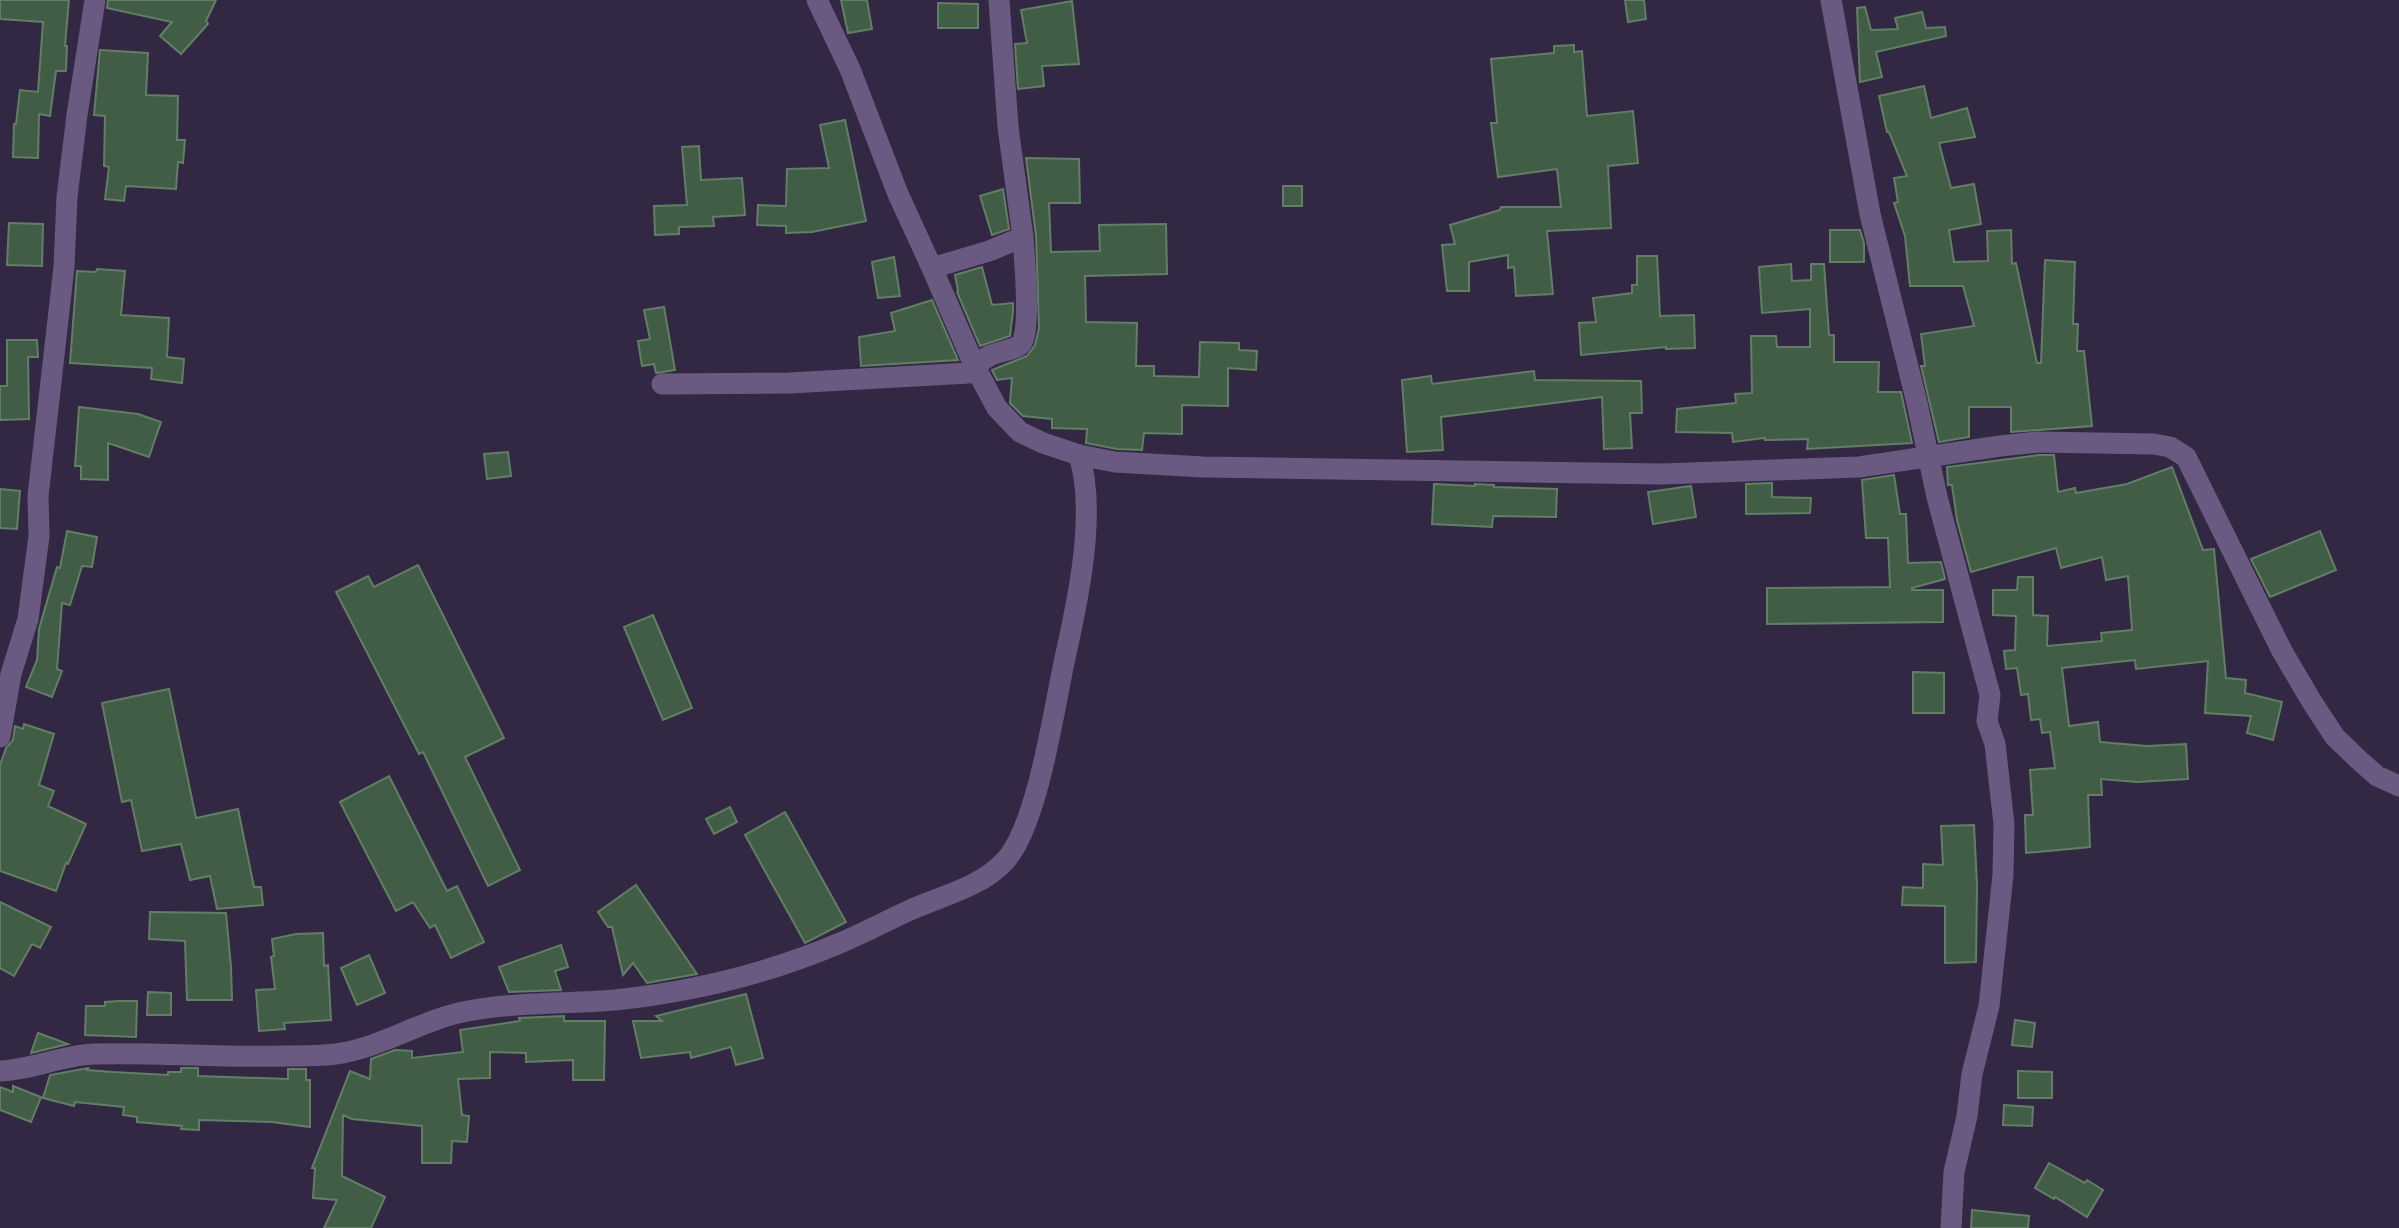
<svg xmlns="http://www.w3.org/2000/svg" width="2399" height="1228" viewBox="0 0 2399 1228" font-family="'Fira Sans Condensed',sans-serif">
<rect width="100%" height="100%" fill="#332843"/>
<!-- building -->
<g fill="#425d45" stroke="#627e65" stroke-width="2">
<path d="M0,0H69L65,46H67L66,71H56L50,116L39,114L38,158L13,157L14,124H16L20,90L38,92L43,22L0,19Z"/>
<path d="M108,0H216L206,21L208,24L181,54L160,36L172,22L107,8Z"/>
<path d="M841,0H867L872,29L848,33Z"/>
<path d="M1625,0H1644L1646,19L1628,22Z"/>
<path d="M1072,1L1079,64L1042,66L1044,86L1018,89L1015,44L1027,43L1021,10Z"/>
<path d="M938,3L978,4V28H938Z"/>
<path d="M1865,7L1871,30L1898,29L1895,18L1922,12L1926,28L1945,27L1946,36L1876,52L1882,77L1860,82L1857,8Z"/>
<path d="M1574,45V52L1582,51L1587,116L1633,111L1638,163L1608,166L1611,228L1547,231L1553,294L1516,296L1514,267L1508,268V255L1469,262V291H1447L1442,245L1455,244L1450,225L1500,210L1501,207H1561L1557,169L1498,177L1491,123H1497L1491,59L1554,53V46Z"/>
<path d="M100,50L148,53L146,95L178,96L177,140H185L183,163L178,162L176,189L126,186L124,201L105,199L109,167L104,166L105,116L94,115Z"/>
<path d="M1924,86L1931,118L1967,108L1975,137L1939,143L1951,188L1974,184L1981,224L1949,230L1954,262L1988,261L1987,231L2011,230L2012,264L2016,263L2037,363H2041L2045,260L2075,262L2073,324H2078L2077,351H2084L2092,426L2011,432V407H1969V437L1939,442L1921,366H1925L1921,334L1974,326L1963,286H1910L1905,236L1894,203L1898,202L1894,178L1907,176L1889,132H1887L1879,96Z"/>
<path d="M845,120L866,221L812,232L786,233V226L757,225L758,205L786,206L787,169L829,168L820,125Z"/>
<path d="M699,146L701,180L742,178L745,215L713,217L714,226L679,227V234L655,235L654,206L687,205L682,147Z"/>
<path d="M1026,158L1079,159L1080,203H1049L1051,252L1100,251L1099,225L1166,224L1167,274L1085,276L1086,322L1137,323L1136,366H1154V376L1199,377L1200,342L1239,343V350L1257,351L1256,370L1228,368V406L1182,405V434L1144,433L1142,450L1117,449L1086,443L1087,429L1052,428V419L1023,416L1010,403L1012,378L997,380L992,370L1027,356L1035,345L1039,328L1036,236Z"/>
<rect x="1283" y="186" width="19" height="20"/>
<path d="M1003,189L1009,229L992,235L980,196Z"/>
<path d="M9,223L43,224L42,266L7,265Z"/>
<path d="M1830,230H1860L1864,243V262H1830Z"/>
<path d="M1637,256H1657L1660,316L1694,315L1695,348L1666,349V347L1581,355L1579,323L1596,322L1593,298L1632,293V285H1637Z"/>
<path d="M894,257L900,296L878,298L872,262Z"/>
<path d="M1791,264L1792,281L1811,280V264H1824L1829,335H1834V362H1879L1878,392H1901L1912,443L1807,449L1808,439L1765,440V438L1733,442L1732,433L1676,432L1677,409L1736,403L1735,394L1752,393L1751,336H1776L1777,347H1810V309L1762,313L1759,267Z"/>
<path d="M982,267L992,305L1013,303V311L1010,336L980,346L957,292L958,291L955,275Z"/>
<path d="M97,269L125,271L121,315L169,318L167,357L184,359L182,383L151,379L152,368L70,363L77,271L96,272Z"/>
<path d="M932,300L958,360L861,366L859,337L895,331L891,313Z"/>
<path d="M664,307L675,370L656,373L654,364L642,366L638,341L650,339L644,310Z"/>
<path d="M7,340H37L38,357H28L29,419L0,420V386H7Z"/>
<path d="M1534,371L1535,380L1641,381L1642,413H1630L1632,448L1604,449L1602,397L1441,417L1443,450L1407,452L1402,380L1431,376L1432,384Z"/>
<path d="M79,407L138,414L161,422L149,457L108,443V480L81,479V466H75Z"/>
<path d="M508,452L511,476L487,479L484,454Z"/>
<path d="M2039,455H2054L2058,492L2075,488L2076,493L2127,484L2172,467L2203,550L2214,549L2226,678L2246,680L2245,693L2282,702L2273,740L2247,733L2251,716L2205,713L2208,661L2136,669L2135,660L2062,668L2069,726L2098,722L2100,742L2147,746L2186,744L2188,779L2137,782L2101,779L2102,795H2088L2090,847L2026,853L2025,815H2033L2030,770L2055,768L2050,732L2042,733L2040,719L2031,720L2028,694L2021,695L2017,668L2006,669L2004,651L2015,650L2016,616L1993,615V590H2017L2018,577H2033V615L2048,616L2047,646L2102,641L2101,633L2132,630L2128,576L2106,580L2102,557L2061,568L2056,548L1971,572L1957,520L1952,485H1948L1947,467Z"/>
<path d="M1894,475L1900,514H1906L1908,563L1941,562L1945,579L1912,588V590H1943V622L1767,624V588L1890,587L1888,538H1866L1862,480Z"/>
<path d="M1772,483V497L1811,498L1810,513L1746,514V484Z"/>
<path d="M1434,484L1475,486V484L1494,485V487L1557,489L1556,517L1493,516L1492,527L1432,524Z"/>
<path d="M1691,486L1696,517L1653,524L1648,492Z"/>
<path d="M0,489L20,491L17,529L0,528Z"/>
<path d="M67,531L97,537L92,567L82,566L70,605L62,603L57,669L62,671L52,697L26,687L37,660L39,629L57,567L60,568Z"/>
<path d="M2320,531L2336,570L2270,597L2251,559Z"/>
<path d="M418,565L504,738L465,757L520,870L488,886L423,752L419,754L336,592L368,576L374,587Z"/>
<path d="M653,615L692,708L663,720L624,627Z"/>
<path d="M1913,672L1944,673V713H1913Z"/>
<path d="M169,689L196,818L238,809L254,887H261L263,905L217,909L210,876L190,880L181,844L142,851L131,800L122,802L102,703Z"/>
<path d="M24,724L54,734L39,785L54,791L48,806L86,824L68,864L66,863L56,891L0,871V765L6,748L13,740L15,726L23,729Z"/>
<path d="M389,776L447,891L457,886L484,942L451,958L435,925L430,928L413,902L396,911L340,802Z"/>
<path d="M730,807L737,822L714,834L706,819Z"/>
<path d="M785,812L846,922L805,943L745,835Z"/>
<path d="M1974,825L1977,885L1976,962L1945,963V906L1902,905L1903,887L1923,888V864L1943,865L1941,826Z"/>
<path d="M636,885L697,974L647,983L633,963L623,975L612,927H608L598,912Z"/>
<path d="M0,902L51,927L40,948L32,944L14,976L0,968Z"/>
<path d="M150,912L226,913L231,967L232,1000H187L185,941L149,939Z"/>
<path d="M323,933L324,966L328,965L331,1020L284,1023L285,1029L259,1031L256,990L275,989L271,957L274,956L272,939L296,934Z"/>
<path d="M561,945L568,967L555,971L561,990L509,992L499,967Z"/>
<path d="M369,955L385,993L357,1005L341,968Z"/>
<path d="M148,992L171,993V1015H147Z"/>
<path d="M746,994L763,1058L736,1065L731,1047L691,1058L690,1052L641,1058L633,1021H662L656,1016Z"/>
<path d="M119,1001H137L136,1037L85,1035L86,1006H105V1002Z"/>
<path d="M564,1016V1021H605L604,1080H573V1060L526,1062V1053L490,1052V1078L458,1079L462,1115L469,1116L467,1142L452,1141L451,1163H422V1126L352,1119L343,1115L342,1176L385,1197L371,1228H324L337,1200L313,1198L315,1168H312L350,1071L370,1079L371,1059L395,1050L412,1051V1058L463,1052L460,1030L520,1021L519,1018Z"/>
<path d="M2015,1020L2035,1023L2032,1047L2012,1045Z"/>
<path d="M38,1033L68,1044L31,1053Z"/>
<path d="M88,1068L87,1070L113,1072L168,1075V1072H181V1068H198V1076L288,1079V1069H306V1080H310V1127L272,1122L199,1120V1130L181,1129L182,1126L137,1122V1117L123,1115L124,1107L75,1102L74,1106L43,1098L50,1075Z"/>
<path d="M2018,1071L2052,1072V1098H2018Z"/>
<path d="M13,1086L41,1097L31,1122L0,1110V1087L13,1092Z"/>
<path d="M2004,1105L2033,1107L2032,1126L2003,1125Z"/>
<path d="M2049,1163L2085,1183L2087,1180L2103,1190L2087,1217L2055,1197L2054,1199L2035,1188Z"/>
<path d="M1972,1210L2029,1216L2028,1228H1971Z"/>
</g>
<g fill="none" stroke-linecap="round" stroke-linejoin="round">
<!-- street -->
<g stroke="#6a5a81" stroke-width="21">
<path d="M817,0L850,69L898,194L932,268L975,367L997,408L1020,432L1043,443L1079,455L1115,462L1203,467L1662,474L1859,467L2000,446L2038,442L2154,444L2170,447L2186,457L2282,651L2312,702L2335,737L2360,761L2377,776L2399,786"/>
<path d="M1831,0L1870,214L1917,403L1937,497L1990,695L1987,721L1995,744L2004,824L2003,875L1989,1006L1972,1074L1967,1116L1954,1172L1951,1228"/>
<path d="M932,268L989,251L1023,237L1008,127L999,0"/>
<path d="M662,384L790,383L969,373C976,367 981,360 989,356C999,351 1012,351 1020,345C1032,336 1024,255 1023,237"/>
<path d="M0,737L11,674L28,619L39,536L38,496L64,267L67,197L77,115L95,0"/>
<path d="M0,1071C32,1070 62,1055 94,1054C157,1052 221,1058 284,1056C301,1056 319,1056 336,1054C382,1048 422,1019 468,1011C514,1002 568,1004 615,1000C689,992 766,974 835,945C860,935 884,922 908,911C940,896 980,888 1005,861C1038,825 1054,708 1065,658C1078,600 1097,512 1079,455"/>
</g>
</g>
</svg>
